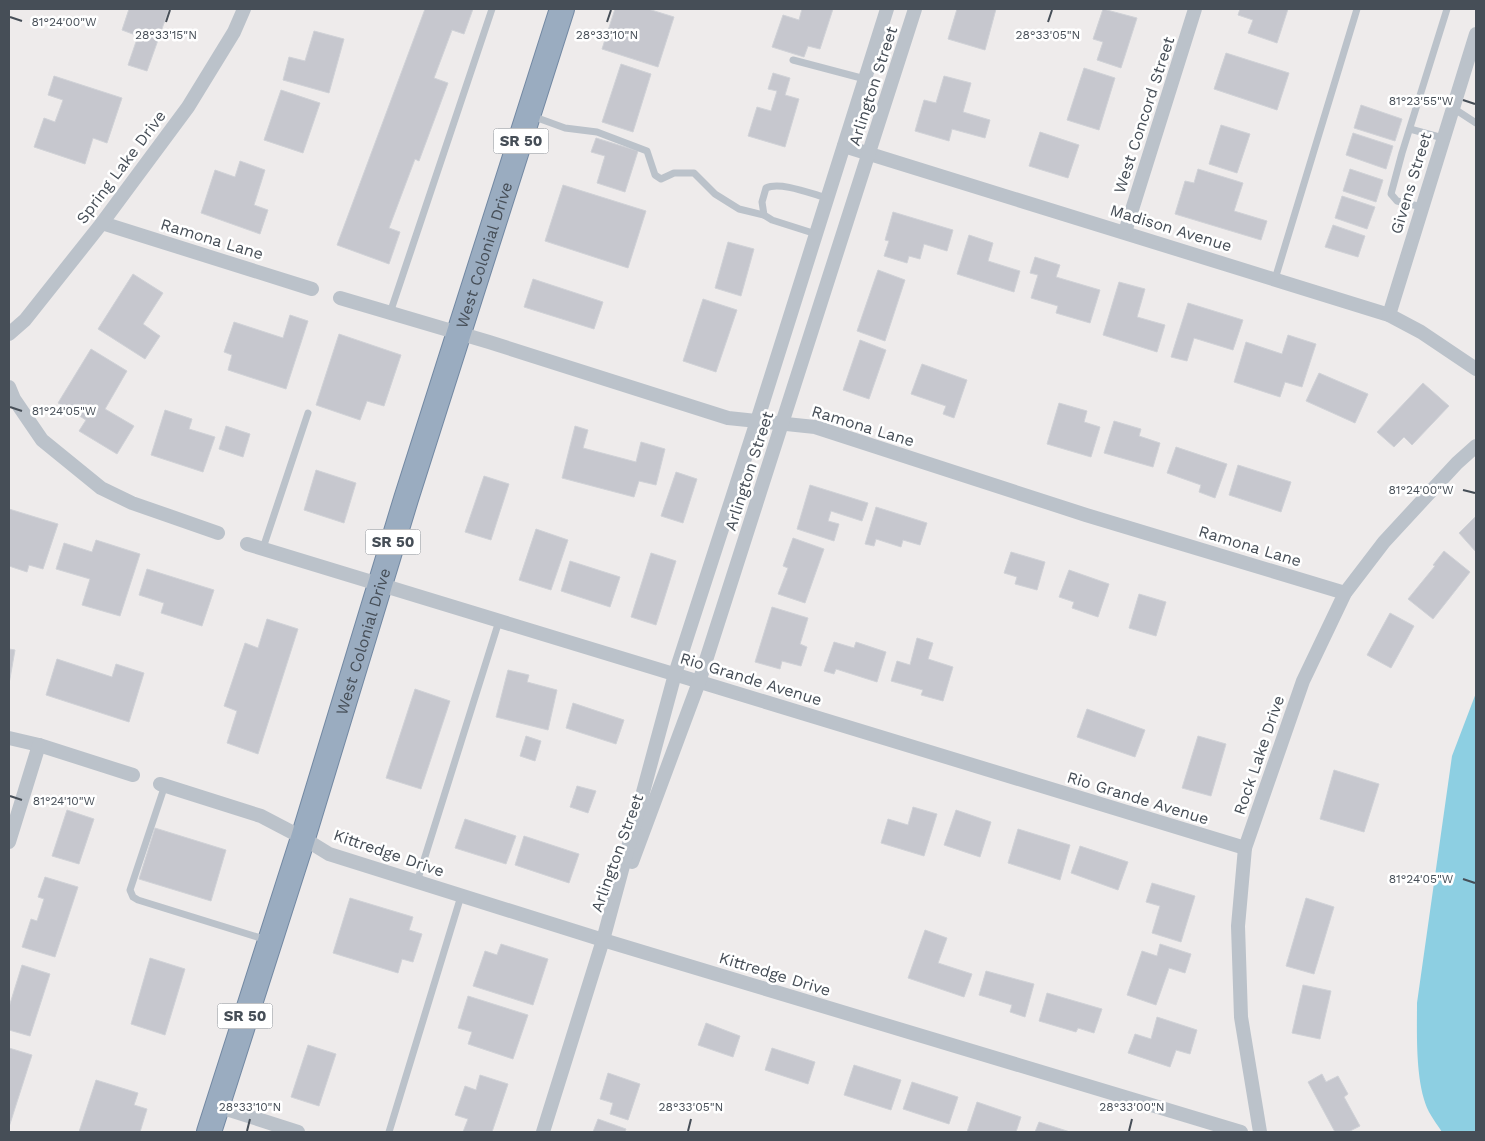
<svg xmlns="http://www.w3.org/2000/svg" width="1485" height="1141" viewBox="0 0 1485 1141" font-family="'Work Sans',sans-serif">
<rect width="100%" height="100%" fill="#eeebeb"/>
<!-- water -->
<path fill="#8dcfe2" d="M1476,693V1132H1442C1438,1126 1433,1119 1429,1112C1415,1084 1417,1035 1417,1003L1452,756Z"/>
<!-- building -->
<g fill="#c6c7ce" stroke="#d0d2d7">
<path d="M129,9H169L147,71L128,65L138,36L122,30Z"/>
<path d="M425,9H473L464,34L452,30L434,78L448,83L419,161L415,159L389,228L400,232L389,264L337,245Z"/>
<path d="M615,9H648L674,17L658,67L602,49Z"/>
<path d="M802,9H833L820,49L808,46L804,57L772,47L783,15L799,20Z"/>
<path d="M957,9H996L985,50L948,39Z"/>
<path d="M1103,9L1137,18L1121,68L1097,60L1103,42L1093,39Z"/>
<path d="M1240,9H1288L1277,43L1248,33L1253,20L1238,15Z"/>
<path d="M314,31L344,39L329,93L283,80L289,57L305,61Z"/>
<path d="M1226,53L1289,73L1277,110L1214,89Z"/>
<path d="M621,64L651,74L633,132L602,122Z"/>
<path d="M1084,68L1115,78L1099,130L1067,120Z"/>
<path d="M773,73L790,78L785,95L799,99L785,147L748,136L757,107L771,111L777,91L768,89Z"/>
<path d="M54,76L122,98L107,143L93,138L85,164L34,147L44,118L55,122L63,100L48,95Z"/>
<path d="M944,76L971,83L963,112L990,120L985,138L952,129L949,141L915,131L924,100L936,103Z"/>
<path d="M281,90L320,103L303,153L264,140Z"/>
<path d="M1361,105L1402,119L1395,141L1354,128Z"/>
<path d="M1221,125L1250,134L1237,173L1209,164Z"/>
<path d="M1040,132L1079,145L1068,178L1029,166Z"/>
<path d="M1353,133L1393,146L1386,169L1346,155Z"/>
<path d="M596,138L638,151L625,192L597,183L605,156L591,152Z"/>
<path d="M240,161L265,170L254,205L268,210L260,234L201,213L215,170L235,177Z"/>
<path d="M1198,169L1243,183L1234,211L1267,221L1261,240L1175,214L1185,181L1194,183Z"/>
<path d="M1350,169L1383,180L1376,202L1343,191Z"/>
<path d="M563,185L646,211L628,268L545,241Z"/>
<path d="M1342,196L1375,207L1367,229L1335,218Z"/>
<path d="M893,212L953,230L947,251L924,244L920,259L909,256L907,263L884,256L889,241L885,240Z"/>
<path d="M1333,225L1365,236L1358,257L1325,247Z"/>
<path d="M969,235L993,243L988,261L1020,271L1014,292L957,274Z"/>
<path d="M728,242L754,249L741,296L715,288Z"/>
<path d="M1035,257L1060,265L1056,277L1100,290L1090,323L1056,313L1058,306L1031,298L1038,275L1030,273Z"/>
<path d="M878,270L905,280L885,341L857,331Z"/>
<path d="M133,274L163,293L143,324L160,336L145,359L98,329Z"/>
<path d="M533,279L603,302L594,329L524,307Z"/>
<path d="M1119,282L1145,289L1137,317L1165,325L1157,352L1103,335Z"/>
<path d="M703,299L737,310L716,372L683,361Z"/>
<path d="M1188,303L1243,320L1233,350L1194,338L1187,361L1171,357Z"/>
<path d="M290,315L308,321L286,389L228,370L232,355L224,352L234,322L283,338Z"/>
<path d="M339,334L401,355L384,406L367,401L360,420L316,405Z"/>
<path d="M1288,335L1316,344L1302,387L1285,382L1280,397L1234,382L1246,342L1282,354Z"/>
<path d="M860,340L886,350L869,399L843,390Z"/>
<path d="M91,349L127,371L105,409L134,426L117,454L79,431L86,420L58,403Z"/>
<path d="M922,364L967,380L954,418L943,414L946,406L911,394Z"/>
<path d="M1319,373L1368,394L1355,423L1306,401Z"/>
<path d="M1423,383L1449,406L1412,445L1404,437L1394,447L1377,432Z"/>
<path d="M1059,403L1087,411L1084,422L1100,427L1091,457L1047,444Z"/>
<path d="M165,410L192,419L189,429L215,437L203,472L151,455Z"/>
<path d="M1114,421L1141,429L1139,436L1160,443L1153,467L1104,453Z"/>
<path d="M226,426L250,434L243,457L219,449Z"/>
<path d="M575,426L588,430L583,448L636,462L641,442L665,449L656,485L639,481L634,497L562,478Z"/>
<path d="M1176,447L1227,464L1215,498L1199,492L1201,485L1167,473Z"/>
<path d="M1238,465L1291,482L1281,512L1229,495Z"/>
<path d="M316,470L356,483L344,523L304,510Z"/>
<path d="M676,472L697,479L683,523L661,516Z"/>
<path d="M484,476L509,484L491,540L465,532Z"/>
<path d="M810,485L868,503L862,521L831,511L828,521L839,524L834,541L797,529Z"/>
<path d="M876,507L927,523L920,545L903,540L901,547L876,539L874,546L865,544Z"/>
<path d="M9,509L58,524L43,569L29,565L27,572L9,566Z"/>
<path d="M1476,516V552L1459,533Z"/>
<path d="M536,529L568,540L551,590L519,580Z"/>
<path d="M793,538L824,549L805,603L778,594L788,568L783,566Z"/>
<path d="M96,540L140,554L120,616L82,605L90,579L56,569L64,543L92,552Z"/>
<path d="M1444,551L1470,572L1433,619L1408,599L1435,566L1433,565Z"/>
<path d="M1011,552L1045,562L1037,590L1015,584L1017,577L1004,573Z"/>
<path d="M651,553L676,561L656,625L631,617Z"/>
<path d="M570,561L620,577L610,607L561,591Z"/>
<path d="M147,569L214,590L202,626L161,613L164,603L139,595Z"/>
<path d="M1069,570L1109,584L1098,617L1072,608L1074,602L1059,597Z"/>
<path d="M1139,594L1166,602L1156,636L1129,628Z"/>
<path d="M772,607L808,618L800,644L807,647L801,666L782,661L780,669L755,662Z"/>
<path d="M1390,613L1414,626L1391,668L1367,655Z"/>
<path d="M267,619L298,629L258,754L227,743L237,711L224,706L245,643L258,648Z"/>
<path d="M917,638L933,643L928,659L953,667L943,701L921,695L923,690L891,681L897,661L910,665Z"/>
<path d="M834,642L854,648L856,642L886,652L877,682L836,669L834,674L824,671Z"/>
<path d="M9,649L15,650L9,684Z"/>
<path d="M57,659L112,677L116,664L144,673L129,722L46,695Z"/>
<path d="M508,670L529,675L527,682L557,690L548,730L496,717Z"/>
<path d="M415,689L450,701L421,789L386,778Z"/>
<path d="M573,703L624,720L616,744L566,728Z"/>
<path d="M1087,709L1145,730L1135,757L1077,737Z"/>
<path d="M526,736L541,741L535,761L520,756Z"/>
<path d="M1198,736L1226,744L1211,796L1182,788Z"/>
<path d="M1334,770L1379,784L1364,832L1320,819Z"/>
<path d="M577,786L596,791L588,813L570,807Z"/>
<path d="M913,807L937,814L924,856L881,843L888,819L908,825Z"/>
<path d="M67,810L94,819L79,864L52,856Z"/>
<path d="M956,810L991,822L980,857L944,845Z"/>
<path d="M465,819L516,836L506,864L455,848Z"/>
<path d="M155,828L226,850L211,901L139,879Z"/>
<path d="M1018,829L1070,845L1060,880L1008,863Z"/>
<path d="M524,836L579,854L569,883L515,865Z"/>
<path d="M1080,846L1128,862L1118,890L1071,873Z"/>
<path d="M45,877L78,887L55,957L22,947L31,919L37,921L44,899L38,897Z"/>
<path d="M1152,883L1195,896L1181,942L1152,933L1160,906L1146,902Z"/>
<path d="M350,898L413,917L409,930L422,934L413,962L402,959L398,973L333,953Z"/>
<path d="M1306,898L1334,907L1314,974L1286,966Z"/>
<path d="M925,930L947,938L938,963L972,974L964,997L908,978Z"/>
<path d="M501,944L548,959L533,1005L473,986L485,951L497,955Z"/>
<path d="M1160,944L1191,954L1185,973L1169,968L1156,1005L1127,995L1142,951L1157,956Z"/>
<path d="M150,958L185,969L165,1035L131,1024Z"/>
<path d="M22,965L50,974L30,1036L9,1030V1007Z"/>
<path d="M986,971L1034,984L1025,1017L1010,1012L1012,1005L979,995Z"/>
<path d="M1303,985L1331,991L1320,1039L1292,1033Z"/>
<path d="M1047,993L1102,1009L1094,1033L1078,1028L1076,1032L1039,1021Z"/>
<path d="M468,996L528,1015L513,1059L468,1044L472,1032L458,1028Z"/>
<path d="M1157,1017L1197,1030L1190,1054L1176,1050L1170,1067L1128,1053L1135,1034L1151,1039Z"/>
<path d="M706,1023L740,1036L733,1057L698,1045Z"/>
<path d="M308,1045L336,1054L319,1106L291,1097Z"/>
<path d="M9,1048L32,1055L9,1127Z"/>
<path d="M772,1048L815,1062L808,1084L765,1070Z"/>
<path d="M854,1065L901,1080L891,1110L844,1095Z"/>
<path d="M608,1073L640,1084L628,1120L610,1114L613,1103L600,1099Z"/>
<path d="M1322,1074L1326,1082L1338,1076L1348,1094L1344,1097L1360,1126L1348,1132H1335L1308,1082Z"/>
<path d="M480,1075L508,1084L492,1132H463L468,1119L455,1115L465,1086L476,1090Z"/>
<path d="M96,1080L138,1093L134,1105L147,1109L140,1132H79Z"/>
<path d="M912,1082L958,1097L949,1124L903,1109Z"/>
<path d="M977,1102L1021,1117L1016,1132H967Z"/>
<path d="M598,1119L626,1129L625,1132H593Z"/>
<path d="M1039,1122L1070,1132H1035Z"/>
</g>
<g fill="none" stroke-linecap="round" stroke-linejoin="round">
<defs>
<g id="trunk">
<path id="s1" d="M209,1132L303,838L406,499L562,9"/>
</g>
</defs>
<!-- trunk casing -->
<use href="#trunk" stroke="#7288a2" stroke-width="26"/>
<!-- service -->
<g stroke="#bbc2ca" stroke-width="7">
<path d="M793,60L865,79"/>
<path d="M1453,108L1476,123"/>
<path d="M532,116L565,128L597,132L647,151L655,175L661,179L674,173H694L715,194L739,209L764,215"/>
<path d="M1410,129L1443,138"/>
<path d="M1422,207L1397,201L1391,194L1402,153L1447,9"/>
<path d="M816,234L772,220L764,215L762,202L766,188C780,181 812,194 827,198"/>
<path d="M1275,279L1357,9"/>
<path d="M390,313L492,9"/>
<path d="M263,548L308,413"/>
<path d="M165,785L130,890L133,897L138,900L267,940"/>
<path d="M417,882L499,621"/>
<path d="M389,1132L461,896"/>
</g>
<!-- minor -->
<g stroke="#bbc2ca" stroke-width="14">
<path d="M844,146L1389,315L1421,332L1476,369"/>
<path d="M102,223L312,289"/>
<path d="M1125,232L1195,9"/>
<path d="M340,298L489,342L728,418L815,427L1086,515L1345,593"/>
<path d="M1389,315L1476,34"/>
<path d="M9,334L25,320L102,223L188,107L234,32L244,9"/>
<path d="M9,387L14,399L42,440L101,488L132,503L218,533"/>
<path d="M247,544L1245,848"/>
<path d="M9,738L39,745L133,775"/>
<path d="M160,784L261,816L303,838L329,854L603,940L1241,1132"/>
<path d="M9,842L39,745"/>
<path d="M632,862L699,682L915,9"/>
<path d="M217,1106L298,1132"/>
<path d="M543,1132L603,940L675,674L757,421L887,9"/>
<path d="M1260,1132L1241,1017L1238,926L1245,848L1303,681L1345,593L1384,542L1457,463L1476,446"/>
</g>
<!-- trunk -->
<use href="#trunk" stroke="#9aacc0" stroke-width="24"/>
</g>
<!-- ticks -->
<path fill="none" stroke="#464e57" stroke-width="2" d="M10,17L22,21M166,22L170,10M607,22L611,10M1048,22L1052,10M1463,100L1475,104M10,407L22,411M1463,490L1475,493M10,796L22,800M1463,879L1475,883M247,1131L250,1119M688,1131L691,1119M1129,1131L1132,1119"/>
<g text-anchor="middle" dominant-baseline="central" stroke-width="5" stroke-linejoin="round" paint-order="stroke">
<!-- shield labels -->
<g fill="#fff" stroke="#7e8389" stroke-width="1">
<rect x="493.5" y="128.5" width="55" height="25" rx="4"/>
<rect x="365.5" y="529.5" width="55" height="25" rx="4"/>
<rect x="217.5" y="1003.5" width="55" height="25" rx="4"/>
</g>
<g font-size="15" font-weight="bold" fill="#464e57">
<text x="521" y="141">SR 50</text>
<text x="393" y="542">SR 50</text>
<text x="245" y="1016">SR 50</text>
</g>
<!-- street labels -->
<g font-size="16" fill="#464e57" stroke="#fff">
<text transform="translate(873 86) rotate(-72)">Arlington Street</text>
<text transform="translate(1144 115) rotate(-72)">West Concord Street</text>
<text transform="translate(121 167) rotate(-53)">Spring Lake Drive</text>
<text transform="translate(1411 183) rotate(-73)">Givens Street</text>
<text transform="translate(1171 228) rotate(17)">Madison Avenue</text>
<text transform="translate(212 239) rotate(17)">Ramona Lane</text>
<text stroke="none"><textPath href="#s1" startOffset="919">West Colonial Drive</textPath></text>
<text transform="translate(863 426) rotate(17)">Ramona Lane</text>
<text transform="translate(749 471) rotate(-72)">Arlington Street</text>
<text transform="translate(1250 546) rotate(17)">Ramona Lane</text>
<text stroke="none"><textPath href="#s1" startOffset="514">West Colonial Drive</textPath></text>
<text transform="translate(751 679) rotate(17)">Rio Grande Avenue</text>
<text transform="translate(1259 755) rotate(-71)">Rock Lake Drive</text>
<text transform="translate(1138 798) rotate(17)">Rio Grande Avenue</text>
<text transform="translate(389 853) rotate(19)">Kittredge Drive</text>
<text transform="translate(617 853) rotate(-70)">Arlington Street</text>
<text transform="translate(775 974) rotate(17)">Kittredge Drive</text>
</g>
</g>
<g font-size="12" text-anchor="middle" fill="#464e57" stroke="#fff" stroke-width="5" stroke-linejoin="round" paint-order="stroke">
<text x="64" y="26">81°24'00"W</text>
<text x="166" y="39">28°33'15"N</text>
<text x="607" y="39">28°33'10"N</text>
<text x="1048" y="39">28°33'05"N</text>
<text x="1421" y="105">81°23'55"W</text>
<text x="64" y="415">81°24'05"W</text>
<text x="1421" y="494">81°24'00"W</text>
<text x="64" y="805">81°24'10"W</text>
<text x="1421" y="883">81°24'05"W</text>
<text x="250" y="1111">28°33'10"N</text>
<text x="691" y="1111">28°33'05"N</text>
<text x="1132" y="1111">28°33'00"N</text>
</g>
<!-- border -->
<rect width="1485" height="1141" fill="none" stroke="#464e57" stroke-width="20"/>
</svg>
